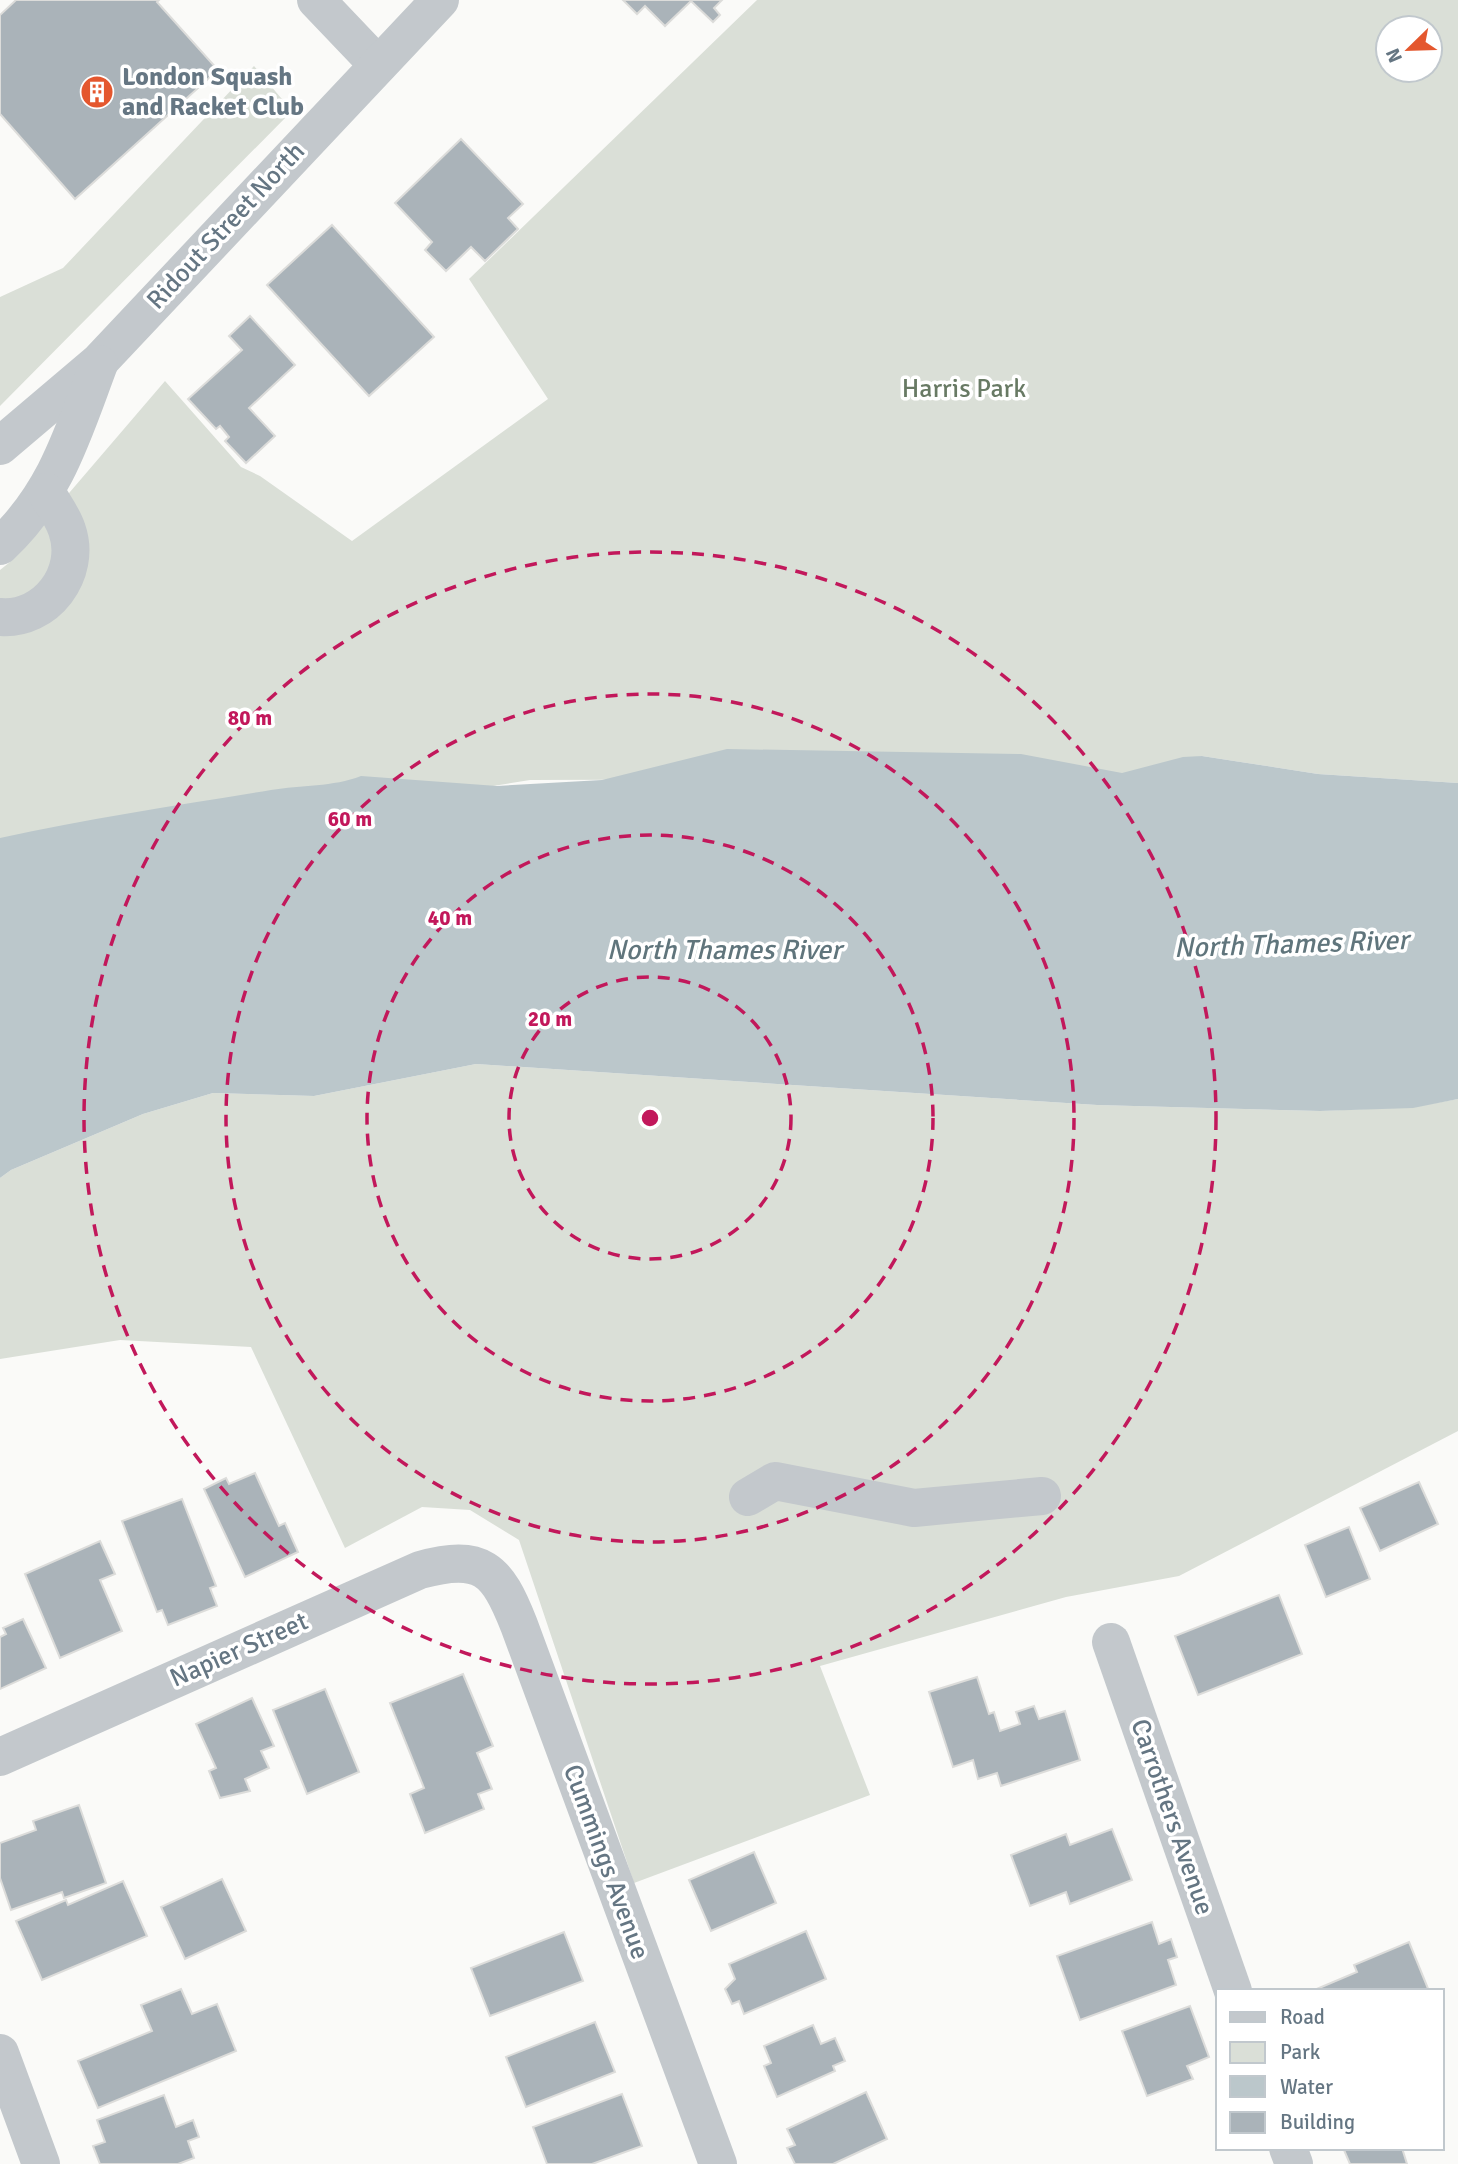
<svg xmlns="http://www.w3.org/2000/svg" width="1458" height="2164" viewBox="0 0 1458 2164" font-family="Signika,sans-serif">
<rect width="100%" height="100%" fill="#fafaf8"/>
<!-- green -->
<g fill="#dadfd7" fill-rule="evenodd">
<path d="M757,0H1458V783L1318,774L1202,756L1125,778L530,780L0,867V570L10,562L165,381L241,467L260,476L352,541L548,399L469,279ZM1388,28H1430V70H1388Z"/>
<path d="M254,66L292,111L0,406V297L63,268Z"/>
<path d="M476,1064L1097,1105L1320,1111L1413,1107L1458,1099V1431L1179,1576L1066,1597L820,1666L870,1795L634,1883L519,1540L470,1510L422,1507L345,1548L251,1347L120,1340L0,1359V1178L11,1170L143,1114L213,1093L314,1096Z"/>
</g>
<!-- water -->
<path fill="#bbc7cb" d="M727,749L1021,754L1122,773L1183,757L1202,756L1318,774L1458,783V1099L1413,1108L1320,1111L1097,1105L476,1064L314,1096L213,1093L143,1114L11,1170L0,1178V838C90,818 181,805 271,790C301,785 333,787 361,776L497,786L602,780Z"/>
<!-- building -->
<g fill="#aab3b9" stroke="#dcdcda" stroke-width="2">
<path d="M16,0H159L157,2L218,70L75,199L0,114V15Z"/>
<path d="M623,0H722L714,8L720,15L713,22L691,1L665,26L645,6L637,14Z"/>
<path d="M461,139L523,204L508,218L518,229L485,261L471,247L446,271L425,250L432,242L395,203Z"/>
<path d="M332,225L434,337L369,396L267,285Z"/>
<path d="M250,316L295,365L249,408L275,436L246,463L225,441L229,437L220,426L216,429L188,399L242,350L229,336Z"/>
<path d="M255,1473L279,1526L285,1523L298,1552L245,1577L204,1489L226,1478L229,1484Z"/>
<path d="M1419,1482L1438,1524L1380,1551L1360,1508Z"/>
<path d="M182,1499L216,1586L210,1588L217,1606L168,1625L162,1610L157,1612L122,1521Z"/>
<path d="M1349,1527L1370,1579L1326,1597L1305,1545Z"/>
<path d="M100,1541L115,1574L100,1580L122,1631L60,1658L25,1574Z"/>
<path d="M1279,1595L1302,1654L1198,1695L1175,1636Z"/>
<path d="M23,1619L46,1668L0,1689V1637L6,1634L3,1628Z"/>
<path d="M463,1674L493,1746L477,1753L492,1789L478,1794L484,1809L425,1833L410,1794L424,1788L390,1703Z"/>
<path d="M977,1677L989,1714L994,1712L1000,1731L1020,1724L1016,1712L1034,1706L1039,1719L1065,1711L1080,1760L1001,1786L997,1773L978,1779L973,1760L953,1767L929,1692Z"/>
<path d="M325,1689L359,1772L307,1794L273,1710Z"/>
<path d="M252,1698L274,1746L261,1751L269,1768L245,1779L250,1791L220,1798L209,1771L216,1768L196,1724Z"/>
<path d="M79,1805L106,1883L64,1898L62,1892L11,1910L0,1878V1843L36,1830L33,1821Z"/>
<path d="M1112,1829L1132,1880L1070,1904L1066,1892L1030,1906L1011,1855L1066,1834L1070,1845Z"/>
<path d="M754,1852L776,1903L711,1931L689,1880Z"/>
<path d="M222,1879L246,1931L185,1959L161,1907Z"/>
<path d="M123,1881L147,1936L42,1980L16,1921L66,1900L68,1905Z"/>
<path d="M1152,1922L1159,1944L1171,1939L1177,1957L1168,1960L1176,1985L1080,2020L1057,1956Z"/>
<path d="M806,1931L826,1979L744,2014L739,2001L732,2004L725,1989L735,1979L729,1964Z"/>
<path d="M564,1932L583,1981L490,2016L471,1968Z"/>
<path d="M1409,1942L1429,1991H1312L1357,1972L1354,1965Z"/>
<path d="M181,1989L192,2014L217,2004L236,2051L98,2108L78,2061L152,2031L141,2005Z"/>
<path d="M1190,2006L1209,2057L1187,2066L1193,2079L1147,2096L1122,2031Z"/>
<path d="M595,2022L615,2072L526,2107L506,2057Z"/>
<path d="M813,2025L821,2044L835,2038L845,2061L833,2066L835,2071L777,2097L764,2066L771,2063L764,2046Z"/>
<path d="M866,2092L887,2139L833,2164H795L787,2148L795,2145L787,2129Z"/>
<path d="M622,2094L642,2146L592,2164H547L533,2127Z"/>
<path d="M164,2095L176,2127L193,2120L199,2137L188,2141L194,2158L178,2164H100L93,2146L105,2142L97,2120Z"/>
<path d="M1348,2148H1402L1407,2164H1350L1344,2150Z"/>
</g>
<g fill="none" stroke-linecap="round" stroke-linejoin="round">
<!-- minor -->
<g stroke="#c3c8cc" stroke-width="38">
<path d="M316,0L378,65"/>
<path d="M0,446L99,362L440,0"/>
<path d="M0,546C56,494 73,433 99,364"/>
<path d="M0,617C46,621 82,573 67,530C63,517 53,504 46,492"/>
<path d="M748,1497L775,1481L914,1508L1042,1496"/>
<path d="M1111,1642L1233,1991"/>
<path d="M0,1757L420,1570C482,1553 497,1569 519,1625L718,2164"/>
<path d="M0,2053L41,2164"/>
<path d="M1288,2148L1294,2164"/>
</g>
</g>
<!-- distance rings -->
<g fill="none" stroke="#c2185b" stroke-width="3.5" stroke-dasharray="12 9">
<circle cx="650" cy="1118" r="141"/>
<circle cx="650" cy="1118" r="283"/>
<circle cx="650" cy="1118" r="424"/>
<circle cx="650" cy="1118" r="566"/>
</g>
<!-- icons -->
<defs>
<symbol id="building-disc" viewBox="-11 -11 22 22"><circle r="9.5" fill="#e4572e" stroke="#fff"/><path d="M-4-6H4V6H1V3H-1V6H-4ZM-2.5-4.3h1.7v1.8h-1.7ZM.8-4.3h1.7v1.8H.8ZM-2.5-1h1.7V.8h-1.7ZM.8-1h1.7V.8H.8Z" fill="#fff"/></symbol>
</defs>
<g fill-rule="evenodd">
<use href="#building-disc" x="78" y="73" width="38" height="38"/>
</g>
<g text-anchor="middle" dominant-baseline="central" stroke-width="7" stroke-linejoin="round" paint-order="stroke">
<!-- poi labels -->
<g font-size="26" font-weight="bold" fill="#657683" stroke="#fff" text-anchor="start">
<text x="122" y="77">London Squash<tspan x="122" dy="30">and Racket Club</tspan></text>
</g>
<!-- street labels -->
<g font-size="26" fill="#657683" stroke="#fff">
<text transform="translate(226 226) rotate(-47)">Ridout Street North</text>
<text transform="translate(239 1650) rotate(-24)">Napier Street</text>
<text transform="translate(1172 1817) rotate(71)">Carrothers Avenue</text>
<text transform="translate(606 1862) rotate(70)">Cummings Avenue</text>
</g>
<!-- park labels -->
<g font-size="26" fill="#687a64" stroke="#fff">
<text x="964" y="389">Harris Park</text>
</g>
<!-- water labels -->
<g font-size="28" font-style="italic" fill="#60757c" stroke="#fff">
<text transform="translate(1291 944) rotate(-2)">North Thames River</text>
<text x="724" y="950">North Thames River</text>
</g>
</g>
<circle cx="650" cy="1118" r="10" fill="#c2185b" stroke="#fff" stroke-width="3.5"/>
<g font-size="21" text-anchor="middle" font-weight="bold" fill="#c2185b" stroke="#fff" stroke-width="7" stroke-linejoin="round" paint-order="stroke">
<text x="250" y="725">80 m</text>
<text x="350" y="826">60 m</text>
<text x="450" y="925">40 m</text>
<text x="550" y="1026">20 m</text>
</g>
<!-- legend -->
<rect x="1216" y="1989" width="228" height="161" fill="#ffffff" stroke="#c1c8cd" stroke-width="2"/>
<rect x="1230" y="2012" width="35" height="10" fill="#c3c8cc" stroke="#c1c8cd" stroke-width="2"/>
<text x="1280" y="2024" font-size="21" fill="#657683">Road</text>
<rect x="1230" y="2042" width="35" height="21" fill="#dadfd7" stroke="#c1c8cd" stroke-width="2"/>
<text x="1280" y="2059" font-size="21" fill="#657683">Park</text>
<rect x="1230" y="2076" width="35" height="21" fill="#bbc7cb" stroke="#c1c8cd" stroke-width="2"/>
<text x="1280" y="2094" font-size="21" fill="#657683">Water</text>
<rect x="1230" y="2112" width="35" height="21" fill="#aab3b9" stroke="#c1c8cd" stroke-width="2"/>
<text x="1280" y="2129" font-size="21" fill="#657683">Building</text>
<!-- north arrow -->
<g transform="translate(1409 49) rotate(247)"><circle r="33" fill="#ffffff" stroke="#c1c8cd" stroke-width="2"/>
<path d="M0-5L12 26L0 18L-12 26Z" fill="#e4572e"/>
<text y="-10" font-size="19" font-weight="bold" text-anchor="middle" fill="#657683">N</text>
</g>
</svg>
